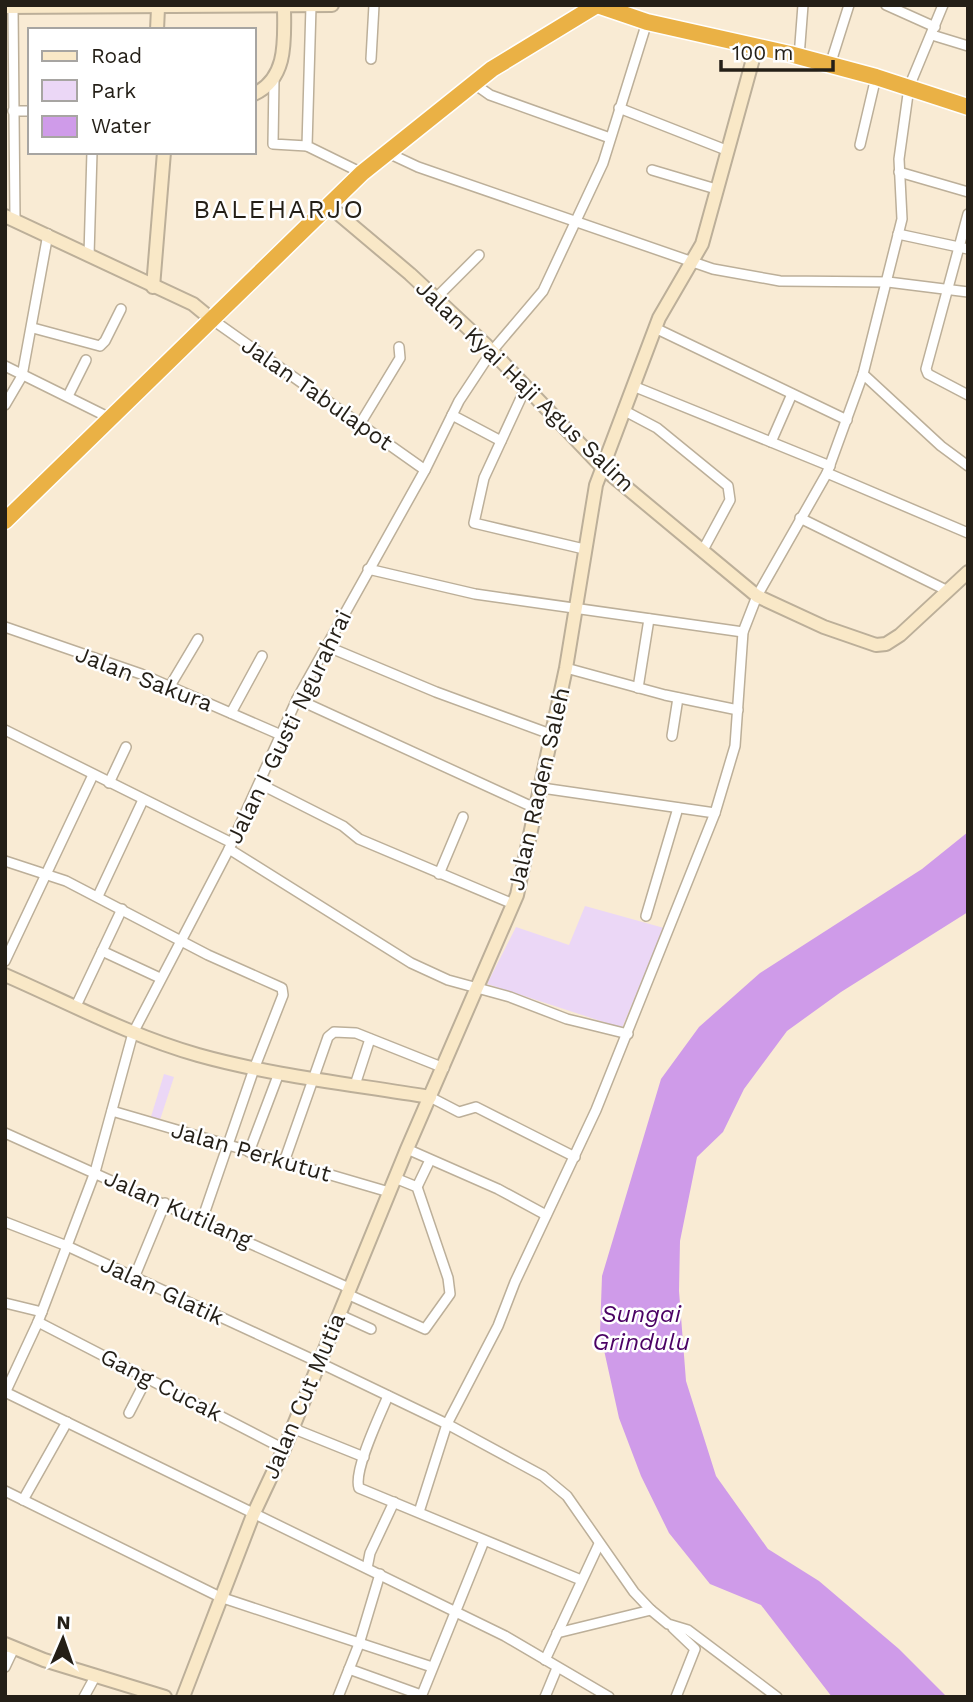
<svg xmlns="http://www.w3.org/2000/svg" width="973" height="1702" viewBox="0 0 973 1702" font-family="'Work Sans',sans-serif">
<rect width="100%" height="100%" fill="#f9ebd4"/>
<!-- green -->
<g fill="#ebd7f6">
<path d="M585,906L664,928L622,1028L487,984L516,927L569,945Z"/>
<path d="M164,1074L174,1077L159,1123L150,1120Z"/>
</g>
<!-- water -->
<path fill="#cf9be9" d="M968,832V912L841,992L787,1031L744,1089L723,1132L697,1157L680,1241L679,1291L686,1381L716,1476L768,1549L819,1581L899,1649L947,1697H832L761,1605L710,1584L669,1533L641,1476L619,1418L600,1332L602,1276L661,1079L699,1027L760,973L922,869Z"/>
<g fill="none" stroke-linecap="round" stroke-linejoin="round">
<defs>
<g id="street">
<path d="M886,5L935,27"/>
<path d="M311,6L307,146L362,173"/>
<path d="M13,8L15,219"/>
<path d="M932,35L968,46"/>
<path d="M799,57L803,5"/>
<path d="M371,59L374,5"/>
<path d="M830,65L849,5"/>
<path d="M274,79L273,144L307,146"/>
<path d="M473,83L490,95L610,138"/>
<path d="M619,108L726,150"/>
<path d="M13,111H30"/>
<path d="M860,145L876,77"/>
<path d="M386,152L418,167L713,269L780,281L888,282L968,292"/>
<path d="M652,170L716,189"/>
<path d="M899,172L968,192"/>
<path d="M968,214L926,369L928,374L968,395"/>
<path d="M898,234L968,249"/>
<path d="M89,255L92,152"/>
<path d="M436,298L479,255"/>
<path d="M210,318L425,470"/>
<path d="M33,328L100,346L105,341L121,309"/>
<path d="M655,328L847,420"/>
<path d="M5,366L110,418"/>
<path d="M863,374L941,446L968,466"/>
<path d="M633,386L830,466"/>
<path d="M526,387L484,478L474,523L584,549"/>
<path d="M68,396L86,360"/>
<path d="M5,405L22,376L48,234"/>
<path d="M623,410L657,428L728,486L730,500L703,550"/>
<path d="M452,415L501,441"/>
<path d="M360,424L400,358L399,347"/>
<path d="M771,442L792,394"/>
<path d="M827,473L968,533"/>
<path d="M800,518L948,591"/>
<path d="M368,569L475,594L743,632"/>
<path d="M5,627L141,674L281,735"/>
<path d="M326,646L436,692L553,735"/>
<path d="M566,668L665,695L738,710"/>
<path d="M170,686L198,639"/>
<path d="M638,688L649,619"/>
<path d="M297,699L537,809"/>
<path d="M231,713L262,656"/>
<path d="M5,730L232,843"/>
<path d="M672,736L678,698"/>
<path d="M109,783L126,747"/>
<path d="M260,784L343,826L359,839L513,904"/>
<path d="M542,788L715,813"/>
<path d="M229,849L411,963L448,980L510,997L567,1019L628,1034"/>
<path d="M5,861L66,881L208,955L282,988L283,995L254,1069L202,1220"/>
<path d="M439,874L463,817"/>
<path d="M98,896L143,800"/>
<path d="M646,916L678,808"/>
<path d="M102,951L160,978"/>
<path d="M5,961L93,775"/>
<path d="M76,1006L122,909"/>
<path d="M355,1085L370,1039"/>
<path d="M430,1097L459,1112L476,1107L575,1157"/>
<path d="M112,1111L389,1192"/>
<path d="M5,1133L349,1288"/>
<path d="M407,1149L498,1189L546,1215"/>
<path d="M249,1152L279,1073"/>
<path d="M284,1162L328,1037L334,1032L356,1033L444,1068"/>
<path d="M417,1187L430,1160"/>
<path d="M5,1222L67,1246L318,1362L447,1424L543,1476L567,1496L634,1592L651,1610L668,1624L688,1630L777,1697"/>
<path d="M134,1278L165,1203"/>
<path d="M347,1294L425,1329L450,1294L448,1278L417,1187L395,1178"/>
<path d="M5,1303L42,1312"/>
<path d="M338,1314L371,1329"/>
<path d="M38,1322L284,1449"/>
<path d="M5,1392L505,1636L609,1697"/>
<path d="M5,1393L38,1322L95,1172L133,1033L229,849L297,699L425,470L459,401L492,351L543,291L603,163L647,22"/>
<path d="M388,1396C380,1415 353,1471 359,1488L581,1580"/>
<path d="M129,1413L147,1378"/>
<path d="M292,1428L364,1457"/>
<path d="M5,1491L220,1597L432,1667"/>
<path d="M23,1500L67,1422"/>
<path d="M419,1512L447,1424L498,1326L515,1282L596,1110L715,813L735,746L743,632L757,596L827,473L863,374L902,219L899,159L909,87L943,5"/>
<path d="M367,1568L370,1553L394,1502"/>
<path d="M673,1628L695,1649L676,1697"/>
<path d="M557,1633L651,1610"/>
<path d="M545,1660L599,1544"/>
<path d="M5,1667L14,1648"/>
<path d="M349,1669L421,1695"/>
<path d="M84,1697L96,1675"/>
<path d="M338,1697L359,1644L380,1574"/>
<path d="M421,1697L484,1541"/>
<path d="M545,1697L557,1668"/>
</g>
<g id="secondary">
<path d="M5,7L332,5"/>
<path d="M157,30L158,8"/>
<path d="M254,94C289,78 284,37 284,5"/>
<path d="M328,205L410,274L486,345L603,468L757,596L824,627L876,645L886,644L900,635L968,572"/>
<path d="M5,216L193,304L210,318"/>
<path d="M153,287L164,152"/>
<path d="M5,975C69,1003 131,1036 198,1055C273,1076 352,1084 430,1097"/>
<path d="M5,1644L44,1660L165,1697"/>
<path d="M183,1697L253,1515L284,1449L407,1149L517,895L566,668L596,485L659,318L702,244L756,48"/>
</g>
<g id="highway">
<path d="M597,5L647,22L790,54L876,77L968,107"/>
<path d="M5,521L362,173L492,69L597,5"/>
</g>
</defs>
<!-- street casing -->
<use href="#street" stroke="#bcaf99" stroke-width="12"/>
<!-- secondary casing -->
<use href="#secondary" stroke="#bcaf99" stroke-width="16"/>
<!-- highway casing -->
<use href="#highway" stroke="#fff" stroke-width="19"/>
<!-- street -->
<use href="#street" stroke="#fff" stroke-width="9"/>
<!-- secondary -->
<use href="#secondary" stroke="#f9e8c7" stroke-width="12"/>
<!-- highway -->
<use href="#highway" stroke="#eab145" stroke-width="16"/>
</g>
<g text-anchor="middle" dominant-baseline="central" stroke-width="5" stroke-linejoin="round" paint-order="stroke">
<!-- street labels -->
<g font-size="23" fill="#241f17" stroke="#fff">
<text transform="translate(525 386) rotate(44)">Jalan Kyai Haji Agus Salim</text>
<text transform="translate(317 394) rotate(35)">Jalan Tabulapot</text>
<text transform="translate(144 679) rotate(21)">Jalan Sakura</text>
<text transform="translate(289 727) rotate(-64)">Jalan I Gusti Ngurahrai</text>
<text transform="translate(539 789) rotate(-77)">Jalan Raden Saleh</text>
<text transform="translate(251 1152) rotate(16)">Jalan Perkutut</text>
<text transform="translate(178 1209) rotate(24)">Jalan Kutilang</text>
<text transform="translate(162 1291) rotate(25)">Jalan Glatik</text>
<text transform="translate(161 1385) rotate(27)">Gang Cucak</text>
<text transform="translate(304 1396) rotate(-67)">Jalan Cut Mutia</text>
</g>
<!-- water labels -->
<g font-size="24" font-style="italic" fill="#4b0264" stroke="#fff">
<text x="641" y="1314">Sungai<tspan x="641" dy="28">Grindulu</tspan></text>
</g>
<!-- quarter labels -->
<g font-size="26" letter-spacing="2" fill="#241f17" stroke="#fff">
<text x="279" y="209">BALEHARJO</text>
</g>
</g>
<!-- border -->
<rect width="973" height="1702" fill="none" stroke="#241f17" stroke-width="14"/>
<!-- legend -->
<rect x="28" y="28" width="228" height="126" fill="#ffffff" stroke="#a7a5a2" stroke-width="2"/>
<rect x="42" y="51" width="35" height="10" fill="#f9e8c7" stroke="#a7a5a2" stroke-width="2"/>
<text x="91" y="63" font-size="21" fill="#241f17">Road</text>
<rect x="42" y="80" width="35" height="21" fill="#ebd7f6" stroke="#a7a5a2" stroke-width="2"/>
<text x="91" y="98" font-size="21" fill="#241f17">Park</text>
<rect x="42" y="116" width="35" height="21" fill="#cf9be9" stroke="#a7a5a2" stroke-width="2"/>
<text x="91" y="133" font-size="21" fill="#241f17">Water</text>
<!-- north arrow -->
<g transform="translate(63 1639) rotate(2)" stroke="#ffffff" stroke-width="5" paint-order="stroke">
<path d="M0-5L12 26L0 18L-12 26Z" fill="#241f17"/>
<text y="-10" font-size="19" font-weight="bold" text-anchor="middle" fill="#241f17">N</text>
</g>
<!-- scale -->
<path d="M721 60v10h112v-10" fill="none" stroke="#241f17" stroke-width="3.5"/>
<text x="732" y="60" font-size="21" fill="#241f17" stroke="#ffffff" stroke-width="5" paint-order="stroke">100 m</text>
</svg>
